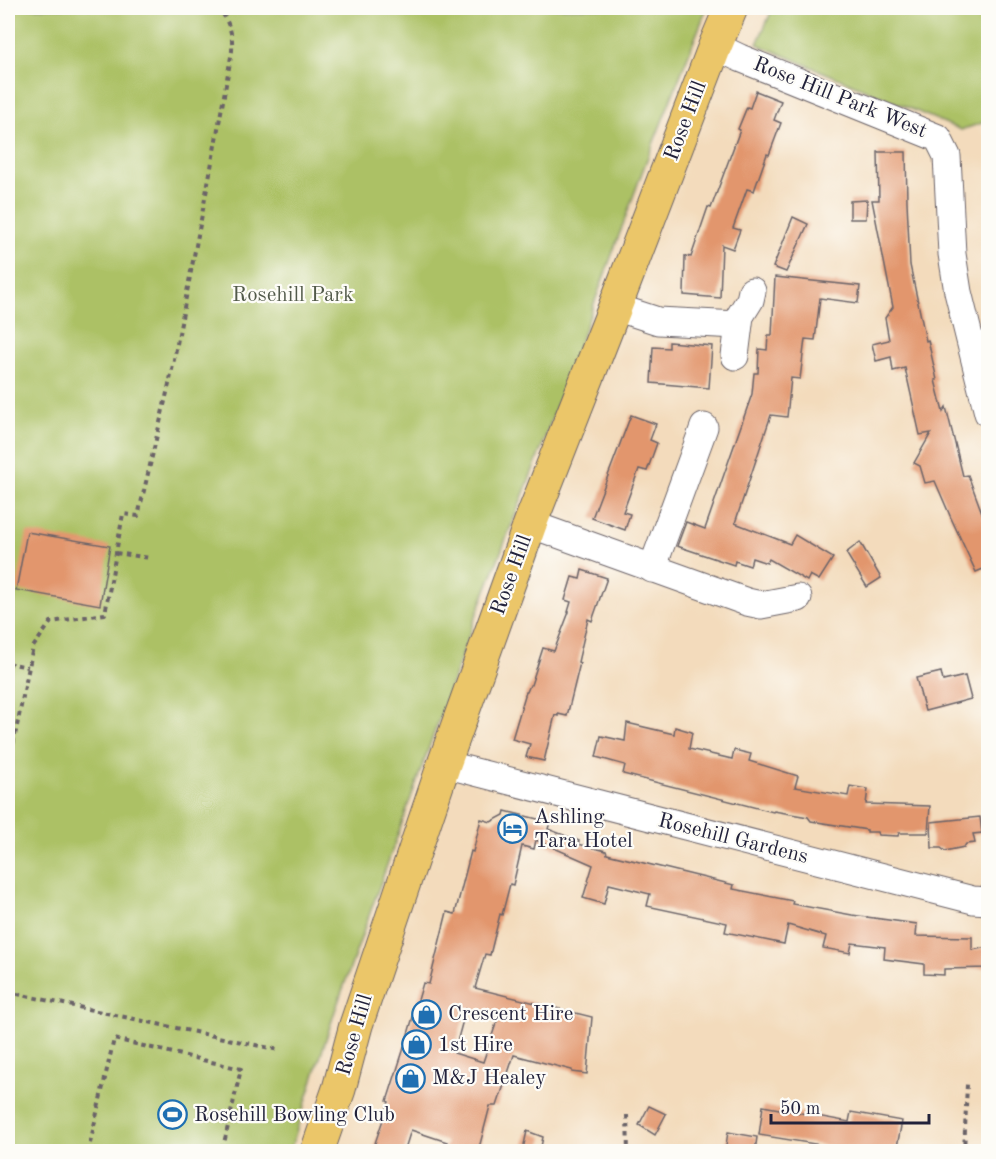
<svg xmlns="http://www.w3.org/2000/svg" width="996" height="1159" viewBox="0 0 996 1159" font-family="'Old Standard TT',serif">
<rect width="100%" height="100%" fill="#fdfcf7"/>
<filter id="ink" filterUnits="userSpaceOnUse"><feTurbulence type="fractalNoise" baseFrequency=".0167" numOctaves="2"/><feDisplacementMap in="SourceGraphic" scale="12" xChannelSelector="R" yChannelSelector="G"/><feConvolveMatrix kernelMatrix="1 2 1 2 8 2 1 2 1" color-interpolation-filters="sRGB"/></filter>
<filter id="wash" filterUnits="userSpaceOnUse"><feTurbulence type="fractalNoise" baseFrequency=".008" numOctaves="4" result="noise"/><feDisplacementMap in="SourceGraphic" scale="24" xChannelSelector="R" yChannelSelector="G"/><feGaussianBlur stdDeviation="1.35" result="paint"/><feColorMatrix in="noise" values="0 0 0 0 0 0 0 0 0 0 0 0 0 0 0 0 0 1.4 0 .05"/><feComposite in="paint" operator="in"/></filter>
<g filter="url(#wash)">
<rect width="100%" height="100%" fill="#f3dbbc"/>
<!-- green -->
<g fill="#acc165" stroke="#677250" stroke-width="1.5">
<path d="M8,8H707L644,167L538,457L474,621L335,1011L290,1151H8Z"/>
<path d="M773,8H988V121L961,130L757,44Z"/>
</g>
<g id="blocks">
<!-- building -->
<g fill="#e2966d" fill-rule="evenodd">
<path d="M756,91L781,101L774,120L781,123L769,155L767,154L754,191L747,189L733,228L740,230L733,249L722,245L720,298L684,295L685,256L691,257L708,207L711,208L740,130L738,129L747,107L750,108Z"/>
<path d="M878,152H906L907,202L910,265L926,341L928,340L937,380H935L943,412L946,407L963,476L968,475L988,529V567L976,572L951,518L935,481L925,483L920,466L914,463L931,433L920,435L905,368L893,371L891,357L876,361L872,344L889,340L885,318L893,307L872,200H879Z"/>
<path d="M867,200L866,219H850V201Z"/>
<path d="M793,217L808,224L786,272L773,267Z"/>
<path d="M775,277L860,286L858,303L820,298L815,340L805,339L800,379L791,378L787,417L771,415L735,523L790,544L795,535L833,558L819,580L810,575L807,581L769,559L767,563L752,558L750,566L735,561L734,565L677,546L686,522L705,529L752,394L754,373H758L759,349L767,350L768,335H772Z"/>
<path d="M669,342L712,346L709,388L651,383L653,347L669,348Z"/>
<path d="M631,415L656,424L650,440L657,443L647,471L639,469L623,512L630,514L625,530L592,518Z"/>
<path d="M27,532L110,546L100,605L16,590Z"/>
<path d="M860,542L881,578L867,587L846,553Z"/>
<path d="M582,570L607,578L592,621L588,619L578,662L580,663L567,716L558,714V716L555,715L544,761L526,757L530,744L512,739L526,692H527L530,685H531L543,648L554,651L569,612H568L571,602L565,600L572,577L580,579Z"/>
<path d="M941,672L943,681L965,676L971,699L925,711L916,678Z"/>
<path d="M627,723L674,734L675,727L692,732L689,749L732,759L734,750L751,754L749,761L798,776L795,787L848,796L850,786L868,789L866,804L930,806L928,833H899L898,836L878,835L877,832H867V830L811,821L808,817L774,811L773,812L623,774L625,765L596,757L601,736L625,741Z"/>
<path d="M505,811L550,822L548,829L579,841L578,844L606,851L607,854L734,885L733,889L793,901L792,904L852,915L917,924L916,936L972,937V950L988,947V968L944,969V975L924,974V964L884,959L885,947L852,943L850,953L823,948L826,936L788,925L784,944L725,932L727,923L647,906L650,894L609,884L604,904L583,898L593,865L536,840L534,849L522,846L513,885L510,884L502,915L500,914L490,955L485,954L475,988L592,1017L587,1074L572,1072V1070L514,1055L497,1106H490L478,1152H443L447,1142L411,1130L404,1152H372L389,1102L387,1101L403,1051L423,983L429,984L447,912L455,914L471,851L473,852L481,819L491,822L504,815ZM466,1009L499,1015L483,1062L454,1053Z"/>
<path d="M980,817L982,833L973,834L975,843L966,844L964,847L945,851L941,848H932L931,822Z"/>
<path d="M649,1106L666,1114L655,1135L639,1125Z"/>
<path d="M763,1106L849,1122L851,1112L902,1121L896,1152H864L759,1135Z"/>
<path d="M527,1131L543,1137L540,1152H531L523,1149Z"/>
<path d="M728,1132L757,1137L755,1152H725Z"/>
</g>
</g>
</g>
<g filter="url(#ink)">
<use href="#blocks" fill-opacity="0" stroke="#6b6368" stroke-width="1.5"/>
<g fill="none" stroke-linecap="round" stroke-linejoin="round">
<defs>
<g id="minor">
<path d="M715,46L740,58L938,138L947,156L952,254L958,292L988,413"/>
<path d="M615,307L658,321L738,325"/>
<path d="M735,356L740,316L750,300L752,291"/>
<path d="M530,524L747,602L761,605L798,598"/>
<path d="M652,569L704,427"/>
<path d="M444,764L973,900L988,901"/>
</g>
<path id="major" d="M317,1152L339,1089L356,1025L444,764L530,524L615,307L715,46L731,8"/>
</defs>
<!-- minor casing -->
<use href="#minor" stroke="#6b6368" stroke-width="29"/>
<!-- major casing -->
<use href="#major" stroke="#6b6368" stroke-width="35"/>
<!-- path -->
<g stroke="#6b6368" stroke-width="4" stroke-dasharray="4.5 4.5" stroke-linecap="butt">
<path d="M116,553L150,558"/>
<path d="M8,663L28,667"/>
<path d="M8,770L33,647L51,622L105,614L123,514L138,516L170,380L210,173L232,51C233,31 229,25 220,8"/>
<path d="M8,992L279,1050"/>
<path d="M627,1115L628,1152"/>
<path d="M88,1152L114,1039L241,1069L222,1152"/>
<path d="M767,1152V1150L777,1152"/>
<path d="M964,1152L967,1084"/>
</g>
<!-- minor -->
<use href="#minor" stroke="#fff" stroke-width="27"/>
<!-- major -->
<use href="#major" stroke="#ebc669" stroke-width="33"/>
</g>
</g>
<!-- icons -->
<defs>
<symbol id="hotel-ring" viewBox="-11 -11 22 22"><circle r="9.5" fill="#fdfcf7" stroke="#1f6fb2" stroke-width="1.5"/><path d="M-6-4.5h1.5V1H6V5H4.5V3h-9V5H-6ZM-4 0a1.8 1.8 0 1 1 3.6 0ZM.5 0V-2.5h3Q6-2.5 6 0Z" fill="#1f6fb2"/></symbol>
<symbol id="shop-ring" viewBox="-11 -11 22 22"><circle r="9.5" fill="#fdfcf7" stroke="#1f6fb2" stroke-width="1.5"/><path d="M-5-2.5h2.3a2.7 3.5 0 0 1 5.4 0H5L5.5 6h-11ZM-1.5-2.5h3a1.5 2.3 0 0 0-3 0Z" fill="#1f6fb2"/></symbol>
<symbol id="stadium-ring" viewBox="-11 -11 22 22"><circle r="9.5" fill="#fdfcf7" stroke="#1f6fb2" stroke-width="1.5"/><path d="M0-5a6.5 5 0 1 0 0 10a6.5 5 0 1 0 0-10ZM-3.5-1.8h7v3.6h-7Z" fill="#1f6fb2"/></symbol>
</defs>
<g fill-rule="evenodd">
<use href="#hotel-ring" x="496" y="812" width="33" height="33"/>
<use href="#shop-ring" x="410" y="998" width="33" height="33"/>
<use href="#shop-ring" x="400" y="1028" width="33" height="33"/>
<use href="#shop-ring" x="394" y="1062" width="33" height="33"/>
<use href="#stadium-ring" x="156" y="1098" width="33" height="33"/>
</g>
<g text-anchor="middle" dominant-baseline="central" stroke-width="4.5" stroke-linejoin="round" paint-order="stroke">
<!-- street labels -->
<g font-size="21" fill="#22223b" stroke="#fdfcf7">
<text transform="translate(840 98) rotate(22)">Rose Hill Park West</text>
<text transform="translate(686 121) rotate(-69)">Rose Hill</text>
<text transform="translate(512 575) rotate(-70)">Rose Hill</text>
<text transform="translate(733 839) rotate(14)">Rosehill Gardens</text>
<text transform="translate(355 1035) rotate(-74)">Rose Hill</text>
</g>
<!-- park labels -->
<g font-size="21" fill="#525a4a" stroke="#fdfcf7">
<text x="293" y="295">Rosehill Park</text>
</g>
<!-- poi labels -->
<g font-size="21" fill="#22223b" stroke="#fdfcf7" text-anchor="start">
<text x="534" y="817">Ashling<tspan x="534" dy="24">Tara Hotel</tspan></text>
<text x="448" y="1014">Crescent Hire</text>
<text x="438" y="1045">1st Hire</text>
<text x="432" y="1078">M&amp;J Healey</text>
<text x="194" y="1115">Rosehill Bowling Club</text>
</g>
</g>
<!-- margin -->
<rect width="996" height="1159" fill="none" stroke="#fdfcf7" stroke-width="30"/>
<!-- scale -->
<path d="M771 1114v9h158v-9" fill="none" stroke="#22223b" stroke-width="3"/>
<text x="780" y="1114" font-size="18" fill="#22223b" stroke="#fdfcf7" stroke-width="4.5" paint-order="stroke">50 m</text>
</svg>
